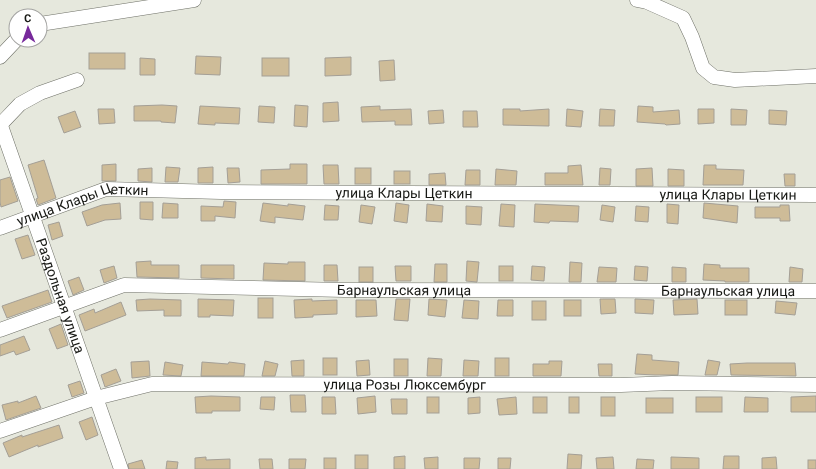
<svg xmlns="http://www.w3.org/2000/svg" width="816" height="469" viewBox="0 0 816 469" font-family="Roboto,sans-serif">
<rect width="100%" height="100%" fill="#e6e8dd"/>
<!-- building -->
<g fill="#cebc98" stroke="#a49f96">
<rect x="89" y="53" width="36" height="16"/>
<path d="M196,56L221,57L220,75L195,74Z"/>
<path d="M351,57V75L325,76V58Z"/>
<path d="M140,58L155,59V75H140Z"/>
<rect x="262" y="58" width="27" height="18"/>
<path d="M394,60L395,80L380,81L379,61Z"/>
<path d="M338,102L339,121L323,122V103Z"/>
<path d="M162,105L177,106L175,123L161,122V121H134V106Z"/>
<path d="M295,105L308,106L307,127L294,126Z"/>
<path d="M200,106L240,108L239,124L215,123V125L198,124Z"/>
<path d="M259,106L275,107L274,123L258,122Z"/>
<path d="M380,106V110L411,109L412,125H395V121L362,122L361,107Z"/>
<path d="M638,106L653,107V112L679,110L680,124L666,125L665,124L637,122Z"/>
<path d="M98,109H114L115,123L99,124Z"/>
<path d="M503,109H520V111L549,109V126L503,125Z"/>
<path d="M567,109L583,111L581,127L566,126Z"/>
<path d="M600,109L615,110L614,126H599Z"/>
<path d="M698,109H714V123L698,124Z"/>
<path d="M731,109L747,110L746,125H731Z"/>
<path d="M443,110L444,123L429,124L428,111Z"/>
<path d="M769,110L787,111L786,125L769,124Z"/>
<path d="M75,111L81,127L64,133L58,117Z"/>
<path d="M463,111H477L478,127H463Z"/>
<path d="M44,160L56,198L38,205L36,199L38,198L28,165Z"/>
<path d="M116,164V181H102V165Z"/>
<path d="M290,164H307V184H261V170L290,169Z"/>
<path d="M323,165H338L339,184H324Z"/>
<path d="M581,165L583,185H545V173H568V166Z"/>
<path d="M704,165H716V169L744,170L743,185H703Z"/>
<path d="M166,167L180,168L178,182H165Z"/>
<path d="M213,167V183H198V168Z"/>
<path d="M152,168V182L138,181V169Z"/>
<path d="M227,168H239L240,182L228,183Z"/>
<rect x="355" y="168" width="16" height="16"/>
<path d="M600,168L611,169L610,185H599Z"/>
<path d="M652,168L653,186H636V169Z"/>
<path d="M496,169L517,171L516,185H495Z"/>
<path d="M668,169L684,170V186H668Z"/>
<path d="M466,170H480V185H465Z"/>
<rect x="394" y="171" width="16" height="13"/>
<path d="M445,173L446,185H429V174Z"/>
<path d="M784,174H795V186H785Z"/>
<path d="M10,177L18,201L1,207L0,202V180Z"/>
<path d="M224,201L236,202L235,218L215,216V221H201V206L223,207Z"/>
<path d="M140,202H153V220L140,219Z"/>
<path d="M120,203L121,219L105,220L87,226L82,212L102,205Z"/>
<path d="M163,203L178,204V218H162Z"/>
<path d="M263,203L288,206V204L305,206L303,220L275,217V223L260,221Z"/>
<path d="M396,203L409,205L407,223L394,221Z"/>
<path d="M704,203L738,206L737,223L703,218Z"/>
<path d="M427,204L443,206L442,222L426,221Z"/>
<path d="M501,204L515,205L514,227L499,226Z"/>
<path d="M535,204L579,206L578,222L550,221L549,223L534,222Z"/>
<path d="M667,204L679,205L678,224L667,223Z"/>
<path d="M325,205L339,206L338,220H324Z"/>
<path d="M361,205L375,207L372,224L359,222Z"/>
<path d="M602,205L615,207L613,222L600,220Z"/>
<path d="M780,205H789L790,221H780V218H755V207H780Z"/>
<path d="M466,206L482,207L481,225L466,224Z"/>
<path d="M636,206L649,207L648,222L635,221Z"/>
<path d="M59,222L63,236L52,240L48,225Z"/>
<path d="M28,235L35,255L22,259L15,239Z"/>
<path d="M151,261V265H179V278L137,277L136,262Z"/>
<path d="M467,261L479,262L477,282L466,281Z"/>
<path d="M288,262H305V281L263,280L264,263L288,264Z"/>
<path d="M570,262L582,263L581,282H569Z"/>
<path d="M435,264H447V282H434Z"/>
<path d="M704,264L720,265V268H749V282H725V281L703,280Z"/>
<path d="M201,265H234V279L201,278Z"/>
<path d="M324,265H337L338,281H324Z"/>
<path d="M114,266L117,278L104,283L100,270Z"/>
<path d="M395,266H411V281H396Z"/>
<rect x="499" y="266" width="14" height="15"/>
<path d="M532,266L545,267L544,281L531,280Z"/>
<path d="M635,266L648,267L647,281L634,280Z"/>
<rect x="359" y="267" width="14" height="15"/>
<path d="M599,267L617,268L616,282H597Z"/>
<path d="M672,267L686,268V282H672Z"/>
<path d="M790,267L803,269L802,282H789Z"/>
<path d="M79,277L84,290L73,295L68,281Z"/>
<path d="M48,290L52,302L7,318L2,306Z"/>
<rect x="258" y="298" width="15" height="20"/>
<path d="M150,299L181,300V316H164V310L137,311L136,300Z"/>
<path d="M198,299L234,300L233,316L210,315V317H198Z"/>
<path d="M312,299V301L337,300V314L313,315V317L295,318L294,300Z"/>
<path d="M396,299H410L408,321L394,320Z"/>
<path d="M429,299L447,300L445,317L428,315Z"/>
<path d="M600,299H615L616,313L601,314Z"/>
<path d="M635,299L654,300L653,314L635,313Z"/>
<path d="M697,299L698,314L674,315L673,300Z"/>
<path d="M356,300H376L377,316L356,317Z"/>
<path d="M464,300L479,301L478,319L462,318Z"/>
<path d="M498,300H513V316H497Z"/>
<rect x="564" y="300" width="17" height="16"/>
<rect x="725" y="300" width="22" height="15"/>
<rect x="532" y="301" width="14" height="19"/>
<path d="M776,301L797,303L795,315L775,313Z"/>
<path d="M121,302L126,315L85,331L79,315L94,309L95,313Z"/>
<path d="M61,324L68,345L57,349L49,329Z"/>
<path d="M24,336L30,350L16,355L14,351L0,356V345Z"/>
<path d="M637,354L652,355V360L679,362L678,375H655L635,374Z"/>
<rect x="323" y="358" width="14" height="17"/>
<path d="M428,358L442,359L441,376H427Z"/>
<rect x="495" y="358" width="14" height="18"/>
<rect x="394" y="359" width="14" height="17"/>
<path d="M304,360V376H292L291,361Z"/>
<path d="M369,360L370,375L357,376L356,361Z"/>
<path d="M464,360L479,361L478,376H463Z"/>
<path d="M708,360L720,362L717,375H705Z"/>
<path d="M149,361L150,376L132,378L131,362Z"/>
<path d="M265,361L278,364L275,376H262Z"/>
<path d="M549,361H562L561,376H533V364H549Z"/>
<path d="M165,362L183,365L181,376L163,375Z"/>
<path d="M202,362L228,364L229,362L245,364L244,376H201Z"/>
<path d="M747,363H795L796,376L731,375L730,364Z"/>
<path d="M598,364H612V376H599Z"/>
<path d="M116,369L121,381L105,387L101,375Z"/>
<path d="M80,381L84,393L72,397L68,385Z"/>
<path d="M290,395H305L306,412H291Z"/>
<path d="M36,396L41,408L6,420L2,405L18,401V403Z"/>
<path d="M211,396L240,397V411H212V413H196L195,397Z"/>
<path d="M375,396L376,412L358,414L357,398Z"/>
<path d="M816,396V412H791V397Z"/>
<path d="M261,397H275L274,410L260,409Z"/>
<path d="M322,397H335L336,414H322Z"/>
<rect x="427" y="397" width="12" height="16"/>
<path d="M480,397V413L468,414V398Z"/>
<path d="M516,397L517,414L499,415L497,399Z"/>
<rect x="533" y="397" width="14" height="16"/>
<rect x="569" y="397" width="10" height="16"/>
<rect x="601" y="397" width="14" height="19"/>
<rect x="696" y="397" width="26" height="15"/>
<path d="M745,397L768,398V412H744Z"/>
<rect x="646" y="398" width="27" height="15"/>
<path d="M391,399H407V414H392Z"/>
<path d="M92,417L98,435L86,440L79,422Z"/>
<path d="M59,425L63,438L38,447V445L9,457L3,443L22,435V437Z"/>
<path d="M568,454L582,455L581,469H567Z"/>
<rect x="355" y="455" width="13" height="14"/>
<path d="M405,456V469H394V457Z"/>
<path d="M724,456H739V469H723Z"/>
<path d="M206,457V460L230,459V469H195V458Z"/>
<path d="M438,457V469H425L424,458Z"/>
<path d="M613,457L614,469H597L596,458Z"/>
<path d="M671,457L699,458V469H671Z"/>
<path d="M776,457L777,469H762V458Z"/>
<rect x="324" y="458" width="12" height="11"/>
<path d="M464,458H480L479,469H464Z"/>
<path d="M498,458H511L510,469H498Z"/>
<path d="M259,459H272L273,469H260Z"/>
<path d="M289,459H306L305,469H289Z"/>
<path d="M637,459L654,460L653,469H636Z"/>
<path d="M142,460L145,469H129L128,464Z"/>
<rect x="808" y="460" width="8" height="9"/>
<path d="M167,461L178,462L177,469H166Z"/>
</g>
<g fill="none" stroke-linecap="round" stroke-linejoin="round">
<defs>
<g id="minor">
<path d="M637,0L647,2L683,18L692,37L703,68L714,77L735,80L816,76"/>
<path d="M40,24L194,0"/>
<path d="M0,57L16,40"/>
<path id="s1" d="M0,123L121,469"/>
<path d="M0,125L20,104L40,93L77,80"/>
<path id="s2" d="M0,228L106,189L221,192L816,195"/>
<path id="s3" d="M0,330L124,285L344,290L816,291"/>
<path id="s4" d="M0,431L96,398L152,384L621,385L672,383L816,385"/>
</g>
</defs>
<!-- minor casing -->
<use href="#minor" stroke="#6f7168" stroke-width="15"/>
<!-- minor -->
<use href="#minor" stroke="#fff" stroke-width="14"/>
</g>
<g text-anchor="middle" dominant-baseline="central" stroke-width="3" stroke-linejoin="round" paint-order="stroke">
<!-- street labels -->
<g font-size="14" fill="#181915" stroke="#fff">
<text stroke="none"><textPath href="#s2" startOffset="411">улица Клары Цеткин</textPath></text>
<text stroke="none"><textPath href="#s2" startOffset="735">улица Клары Цеткин</textPath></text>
<text stroke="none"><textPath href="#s2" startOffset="87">улица Клары Цеткин</textPath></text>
<text stroke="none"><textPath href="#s3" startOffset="412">Барнаульская улица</textPath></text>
<text stroke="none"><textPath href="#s3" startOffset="736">Барнаульская улица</textPath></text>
<text stroke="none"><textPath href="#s1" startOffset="183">Раздольная улица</textPath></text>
<text stroke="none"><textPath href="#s4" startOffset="412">улица Розы Люксембург</textPath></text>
</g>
</g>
<!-- north arrow -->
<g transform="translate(28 28) rotate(358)"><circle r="19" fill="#ffffff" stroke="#a3a3a1"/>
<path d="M0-3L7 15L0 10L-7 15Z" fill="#77299b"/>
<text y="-6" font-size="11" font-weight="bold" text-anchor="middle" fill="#181915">С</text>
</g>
</svg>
